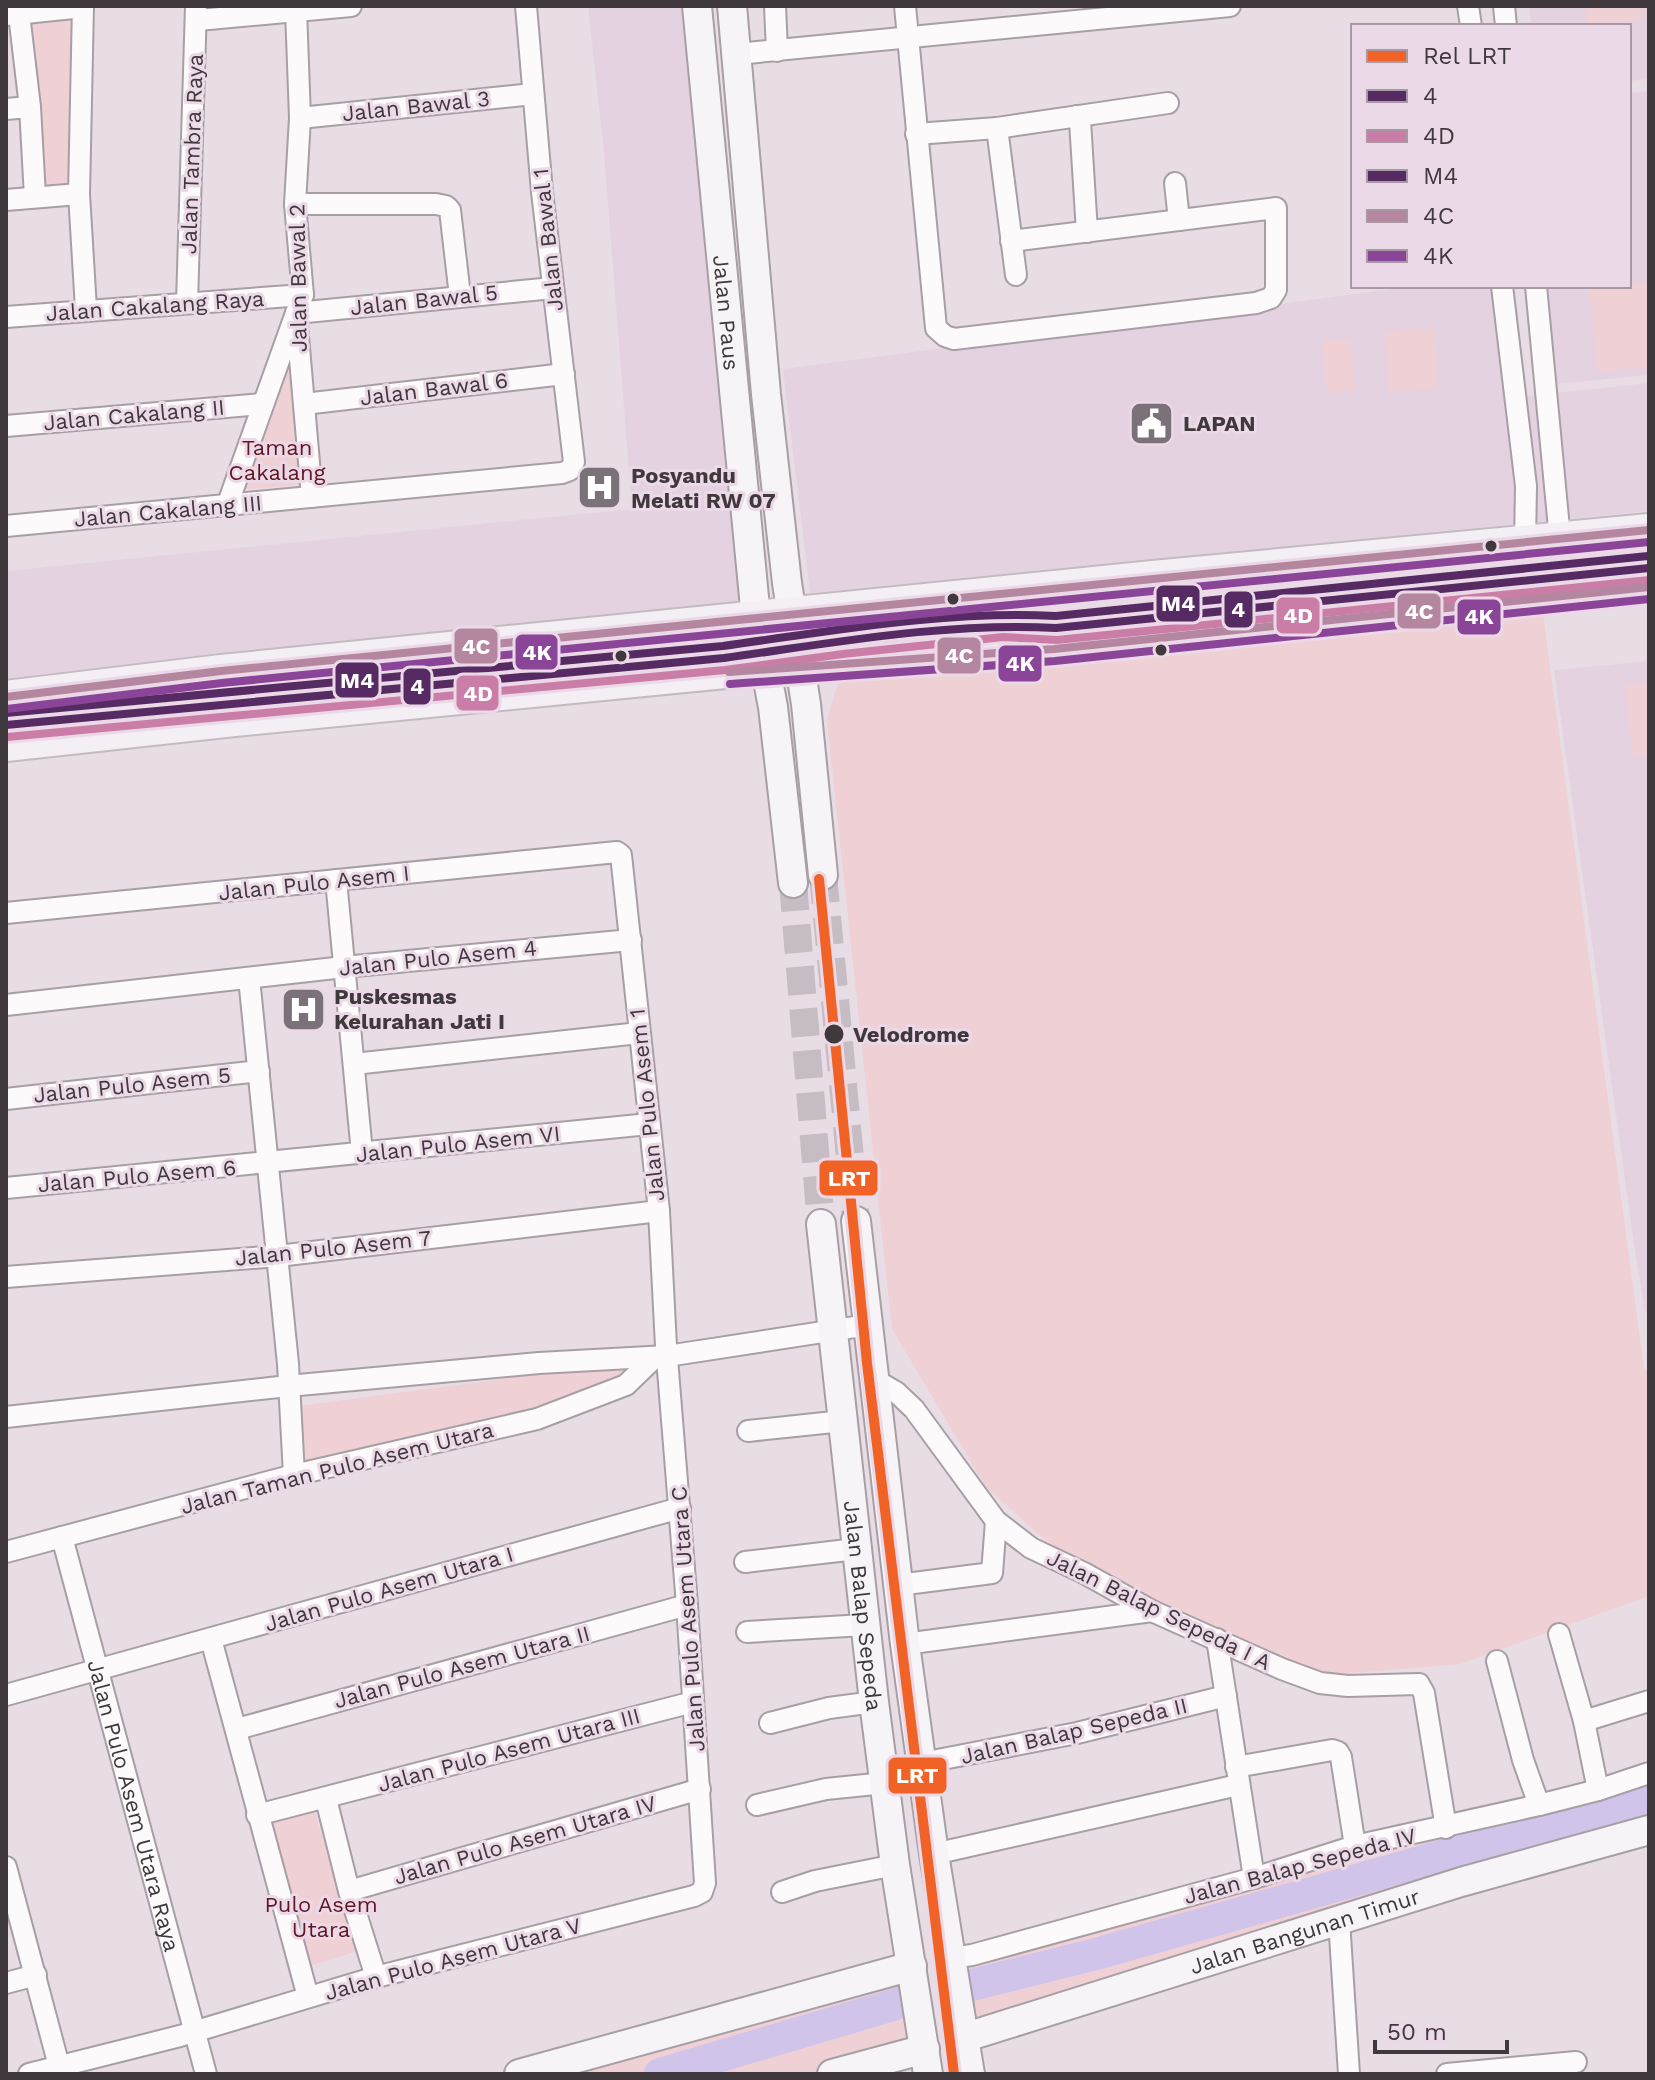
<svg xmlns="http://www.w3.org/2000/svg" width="1655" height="2080" viewBox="0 0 1655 2080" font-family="'Work Sans',sans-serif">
<rect width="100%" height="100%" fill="#e8dde5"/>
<!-- built -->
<g fill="#e5d2e0">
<path d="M588,6H681L743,614L6,686V571L632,509L604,153Z"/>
<path d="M1529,6H1649V79L1629,81V26H1531Z"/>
<path d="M1649,91V375L1546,385L1536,286H1629V93Z"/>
<path d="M1416,286H1499L1511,398L1649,383V511L810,593L783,369Z"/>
<path d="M1649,661V1313L1645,1311L1636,1258L1554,670Z"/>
</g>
<!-- green -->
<g fill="#eed0d5">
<path d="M1585,6H1641L1642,20L1587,25Z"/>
<path d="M73,13L74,184L34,188L22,17Z"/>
<path d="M1649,282V367L1598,372L1589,289Z"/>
<path d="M1433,328L1437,389L1389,392L1385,331Z"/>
<path d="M290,337L307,484L239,490Z"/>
<path d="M1350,339L1355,391L1327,393L1322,342Z"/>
<path d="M1541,599L1644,1369L1649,1370V1596L1460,1664L1332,1675L1164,1624L1060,1553L986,1487L892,1329L827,720L844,662Z"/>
<path d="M1649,683V755L1633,757L1625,685Z"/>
<path d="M647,1360L615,1385L297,1484L291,1407Z"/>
<path d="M1649,1773V1830L963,2038L951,1958Z"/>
<path d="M312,1803L358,1951L310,1966L267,1816Z"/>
<path d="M912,1966L925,2049L832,2074H519Z"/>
</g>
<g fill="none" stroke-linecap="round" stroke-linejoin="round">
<!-- river -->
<g stroke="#d0c4eb" stroke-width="32">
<path d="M972,1985L1096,1954L1649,1797"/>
<path d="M660,2074L903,2002"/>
</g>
<!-- secondary-tunnel -->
<g stroke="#c6bcc3" stroke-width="28" stroke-dasharray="28 14" stroke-linecap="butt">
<path d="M823,875L856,1221"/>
<path d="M793,883L821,1224"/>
</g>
<defs>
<g id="street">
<path d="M83,6L79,194L86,309"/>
<path d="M775,6L777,51"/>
<path d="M905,6L936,328L945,336L954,339L1256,303L1271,298L1276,290V208L1011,241"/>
<path d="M1468,6L1471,26"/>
<path d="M1504,6L1506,26"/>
<path d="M296,10L300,118L295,204L303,295L296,313L312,497"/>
<path d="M19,14L30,107L35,197"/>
<path d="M6,15L83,7"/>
<path d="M198,20L351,6"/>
<path d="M737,54L1230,6"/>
<path d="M6,109L30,107"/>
<path d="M1077,116L1080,121L1087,232"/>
<path d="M300,118L533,94"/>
<path d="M997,128L1016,275"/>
<path d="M916,134L997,128L1168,103"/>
<path d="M1175,183L1179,220"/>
<path d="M6,200L79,194"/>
<path d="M295,204H436L446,206L450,210L460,296"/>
<path d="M1502,286L1526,486L1525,542"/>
<path d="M1536,286L1560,539"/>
<path d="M187,303L196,6"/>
<path d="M6,317L303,295"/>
<path d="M304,404L564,374"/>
<path d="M6,426L261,404"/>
<path d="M227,506L296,313L553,288"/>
<path d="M6,526L562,473L570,470L574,462L542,192L526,6"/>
<path d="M336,880L362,1153"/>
<path d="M6,913L617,852L621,855L659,1211L666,1346L687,1605L705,1883L702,1892L694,1896L376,1977L180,2036L29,2074"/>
<path d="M249,978L288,1364L294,1475"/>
<path d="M6,1005L344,967L631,940"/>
<path d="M354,1064L639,1033"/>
<path d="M6,1099L259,1071"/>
<path d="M6,1188L649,1124"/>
<path d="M6,1277L278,1256L659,1211"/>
<path d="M874,1379L896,1392L914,1409L996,1521L1031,1548L1084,1573L1152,1611L1282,1669L1320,1683L1348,1686L1419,1684L1424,1693L1446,1828"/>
<path d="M6,1417L288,1386L539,1363L667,1356L868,1325"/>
<path d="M748,1431L843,1421"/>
<path id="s1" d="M62,1537L206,2074"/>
<path d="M6,1552L294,1475L537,1419L626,1385L655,1357"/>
<path d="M745,1562L856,1549"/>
<path d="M898,1585L992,1573L996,1521"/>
<path d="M747,1632L864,1625"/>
<path d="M1559,1634L1584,1721L1598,1790"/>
<path d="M211,1639L308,1997"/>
<path d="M1217,1639L1254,1878"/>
<path d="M905,1644L1152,1611"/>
<path d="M1497,1661L1523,1760L1539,1805"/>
<path d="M6,1695L680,1508"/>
<path d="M1584,1721L1649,1701"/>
<path d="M770,1723L829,1708L874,1702"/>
<path d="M237,1729L687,1605"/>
<path d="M922,1763L1077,1733L1226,1696"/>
<path d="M1236,1767L1332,1750L1338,1752L1341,1757L1355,1846"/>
<path d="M326,1799L349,1891L376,1977"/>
<path d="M757,1805L826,1789L885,1783"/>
<path d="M257,1815L693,1702"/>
<path d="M934,1854L1238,1785"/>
<path d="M6,1867L59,2066"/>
<path d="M349,1891L700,1789"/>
<path d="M782,1892L815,1881L895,1865"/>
<path d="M1339,1920L1349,2074"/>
<path d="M951,1958L972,1955L1254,1878L1355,1846L1539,1805L1598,1790L1649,1773"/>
<path d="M6,1983L36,1975"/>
<path d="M1447,2074L1576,2062"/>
</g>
<g id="secondary">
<path id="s2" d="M697,6L756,618L773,707L793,883"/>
<path d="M732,6L766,394L787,583L806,704L823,875"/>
<path d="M856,1221L905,1644L934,1854L970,2074"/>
<path id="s3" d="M821,1224L874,1702L895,1865L928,2074"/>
<path id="s4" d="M963,2038L1461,1882L1649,1830"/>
<path d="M519,2074L912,1966"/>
<path d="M832,2074L925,2049"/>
</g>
<g id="primary">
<path d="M6,697L221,671L1153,577L1649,530"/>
<path d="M6,745L225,721L767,668L1054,649L1649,587"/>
</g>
</defs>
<!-- street casing -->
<use href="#street" stroke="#a79fa5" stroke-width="24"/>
<!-- secondary casing -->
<use href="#secondary" stroke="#a79fa5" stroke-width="32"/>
<!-- primary casing -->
<use href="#primary" stroke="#c2bcc0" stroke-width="36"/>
<!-- street -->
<use href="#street" stroke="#fcfafb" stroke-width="20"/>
<!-- secondary -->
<use href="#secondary" stroke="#f7f4f8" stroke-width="28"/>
<!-- primary -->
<use href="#primary" stroke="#f4eef5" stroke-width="32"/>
<defs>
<path id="bus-1" d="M6,725L724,658C833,643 946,622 1056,628L1649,568"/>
<path id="bus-2" d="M7,737L725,670L843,654L1003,637L1057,640L1649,580"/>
<path id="bus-3" d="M6,713L723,646C832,631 945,610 1056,616L1648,556"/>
<g id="bus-4">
<path d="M729,672L1054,649L1649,587"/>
<path d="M6,697L221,671L1649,530"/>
</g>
<g id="bus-5">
<path d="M730,684L1055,661L1649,599"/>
<path d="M7,709L222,683L1649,542"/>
</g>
</defs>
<!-- bus-1 casing -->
<use href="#bus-1" stroke="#ecd9e7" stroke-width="14"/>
<!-- bus-2 casing -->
<use href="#bus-2" stroke="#ecd9e7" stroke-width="14"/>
<!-- bus-3 casing -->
<use href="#bus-3" stroke="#ecd9e7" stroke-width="14"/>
<!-- bus-4 casing -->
<use href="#bus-4" stroke="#ecd9e7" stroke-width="14"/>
<!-- bus-5 casing -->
<use href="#bus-5" stroke="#ecd9e7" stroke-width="14"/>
<!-- bus-1 -->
<use href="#bus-1" stroke="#562a62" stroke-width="8"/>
<!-- bus-2 -->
<use href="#bus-2" stroke="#ca7ea7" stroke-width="8"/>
<!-- bus-3 -->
<use href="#bus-3" stroke="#562a62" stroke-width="8"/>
<!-- bus-4 -->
<use href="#bus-4" stroke="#b586a0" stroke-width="8"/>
<!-- bus-5 -->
<use href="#bus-5" stroke="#8a4598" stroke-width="8"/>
<defs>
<path id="rail-1" d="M819,879L867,1363L954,2074"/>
</defs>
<!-- rail-1 casing -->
<use href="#rail-1" stroke="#ecd9e7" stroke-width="16"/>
<!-- rail-1 -->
<use href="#rail-1" stroke="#f16227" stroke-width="10"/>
</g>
<!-- icons -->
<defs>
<symbol id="civic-square" viewBox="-11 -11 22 22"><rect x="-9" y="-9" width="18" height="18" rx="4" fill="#7a7278" stroke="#ecd9e7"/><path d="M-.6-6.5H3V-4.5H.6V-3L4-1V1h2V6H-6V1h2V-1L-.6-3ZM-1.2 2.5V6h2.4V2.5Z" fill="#fff"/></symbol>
<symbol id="hospital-square" viewBox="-11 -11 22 22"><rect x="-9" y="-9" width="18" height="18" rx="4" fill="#7a7278" stroke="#ecd9e7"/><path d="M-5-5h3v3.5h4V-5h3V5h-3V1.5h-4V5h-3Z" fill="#fff"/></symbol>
</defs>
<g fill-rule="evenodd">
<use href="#civic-square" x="1126" y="398" width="51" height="51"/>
<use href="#hospital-square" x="574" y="462" width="51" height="51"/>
<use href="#hospital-square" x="278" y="984" width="51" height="51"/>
</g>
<!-- markers -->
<g fill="#3f383d" stroke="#ecd9e7" stroke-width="3">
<circle cx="1491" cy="546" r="7"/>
<circle cx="953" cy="599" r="7"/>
<circle cx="1161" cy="650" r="7"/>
<circle cx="621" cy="656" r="7"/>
<circle cx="834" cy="1034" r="11"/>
</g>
<g text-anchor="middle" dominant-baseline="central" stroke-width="6" stroke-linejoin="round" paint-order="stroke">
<!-- street labels -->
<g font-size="22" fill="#3f383d" stroke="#ecd9e7">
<text transform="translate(416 106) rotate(-6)">Jalan Bawal 3</text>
<text transform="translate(192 154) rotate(-88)">Jalan Tambra Raya</text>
<text transform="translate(548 240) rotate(-96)">Jalan Bawal 1</text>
<text transform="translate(298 278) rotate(-91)">Jalan Bawal 2</text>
<text transform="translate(424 300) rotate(-6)">Jalan Bawal 5</text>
<text transform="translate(155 306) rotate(-4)">Jalan Cakalang Raya</text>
<text stroke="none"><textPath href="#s2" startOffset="308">Jalan Paus</textPath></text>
<text transform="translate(434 389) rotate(-7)">Jalan Bawal 6</text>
<text transform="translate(134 415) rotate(-5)">Jalan Cakalang II</text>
<text transform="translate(168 511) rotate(-5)">Jalan Cakalang III</text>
<text transform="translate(314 883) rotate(-6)">Jalan Pulo Asem I</text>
<text transform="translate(438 958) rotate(-6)">Jalan Pulo Asem 4</text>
<text transform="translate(132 1085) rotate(-6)">Jalan Pulo Asem 5</text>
<text transform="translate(647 1105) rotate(-96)">Jalan Pulo Asem 1</text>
<text transform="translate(458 1144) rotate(-6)">Jalan Pulo Asem VI</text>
<text transform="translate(137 1176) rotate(-5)">Jalan Pulo Asem 6</text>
<text transform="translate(333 1248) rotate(-6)">Jalan Pulo Asem 7</text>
<text transform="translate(337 1468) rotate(-14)">Jalan Taman Pulo Asem Utara</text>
<text transform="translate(389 1589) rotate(-16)">Jalan Pulo Asem Utara I</text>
<text stroke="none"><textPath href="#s3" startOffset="384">Jalan Balap Sepeda</textPath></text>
<text transform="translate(1159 1610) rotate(26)">Jalan Balap Sepeda I A</text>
<text transform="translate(688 1619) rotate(-94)">Jalan Pulo Asem Utara C</text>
<text transform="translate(462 1667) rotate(-15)">Jalan Pulo Asem Utara II</text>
<text transform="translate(1074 1731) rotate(-13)">Jalan Balap Sepeda II</text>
<text transform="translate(509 1750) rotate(-15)">Jalan Pulo Asem Utara III</text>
<text stroke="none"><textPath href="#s1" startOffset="278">Jalan Pulo Asem Utara Raya</textPath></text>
<text transform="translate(525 1840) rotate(-16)">Jalan Pulo Asem Utara IV</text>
<text transform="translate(1300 1866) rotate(-15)">Jalan Balap Sepeda IV</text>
<text stroke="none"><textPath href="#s4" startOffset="358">Jalan Bangunan Timur</textPath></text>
<text transform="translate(453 1959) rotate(-15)">Jalan Pulo Asem Utara V</text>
</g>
<!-- poi labels -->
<g font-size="22" font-weight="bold" fill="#3f383d" stroke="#ecd9e7" text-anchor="start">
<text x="1183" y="423">LAPAN</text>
<text x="631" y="475">Posyandu<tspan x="631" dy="25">Melati RW 07</tspan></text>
<text x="334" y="996">Puskesmas<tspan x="334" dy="25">Kelurahan Jati I</tspan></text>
</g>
<!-- park labels -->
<g font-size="22" fill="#601724" stroke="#ecd9e7">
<text x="277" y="447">Taman<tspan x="277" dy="25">Cakalang</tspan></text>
<text x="321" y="1904">Pulo Asem<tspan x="321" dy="25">Utara</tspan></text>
</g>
<!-- stop labels -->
<g font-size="22" font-weight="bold" fill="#3f383d" stroke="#ecd9e7" text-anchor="start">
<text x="853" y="1034">Velodrome</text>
</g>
</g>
<g stroke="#ecd9e7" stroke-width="3">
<rect x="1155" y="584" width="46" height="39" rx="8" fill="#562a62"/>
<rect x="1223" y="590" width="31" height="39" rx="8" fill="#562a62"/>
<rect x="1396" y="592" width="46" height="38" rx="8" fill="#b586a0"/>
<rect x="1275" y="596" width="46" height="39" rx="8" fill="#ca7ea7"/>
<rect x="1456" y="598" width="46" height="38" rx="8" fill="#8a4598"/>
<rect x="453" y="627" width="46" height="38" rx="8" fill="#b586a0"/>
<rect x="514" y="633" width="45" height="38" rx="8" fill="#8a4598"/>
<rect x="936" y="636" width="46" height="39" rx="8" fill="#b586a0"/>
<rect x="997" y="644" width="46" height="39" rx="8" fill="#8a4598"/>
<rect x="334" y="661" width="46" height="38" rx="8" fill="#562a62"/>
<rect x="402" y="667" width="30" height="39" rx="8" fill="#562a62"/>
<rect x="455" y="674" width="45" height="38" rx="8" fill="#ca7ea7"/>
<rect x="818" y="1159" width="61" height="38" rx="8" fill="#f16227"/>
<rect x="887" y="1756" width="61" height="39" rx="8" fill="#f16227"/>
</g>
<g font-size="22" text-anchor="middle" font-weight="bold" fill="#fff">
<text x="1178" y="611">M4</text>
<text x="1238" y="617">4</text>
<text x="1419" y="619">4C</text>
<text x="1298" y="623">4D</text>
<text x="1479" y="624">4K</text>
<text x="476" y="654">4C</text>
<text x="537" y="660">4K</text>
<text x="959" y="663">4C</text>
<text x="1020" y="671">4K</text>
<text x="357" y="688">M4</text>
<text x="417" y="694">4</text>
<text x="478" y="701">4D</text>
<text x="849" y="1186">LRT</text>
<text x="917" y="1783">LRT</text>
</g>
<!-- border -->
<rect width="1655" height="2080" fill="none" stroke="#3f383d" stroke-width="16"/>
<!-- legend -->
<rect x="1351" y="24" width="280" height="264" fill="#ecd9e7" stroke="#a799a3" stroke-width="2"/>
<rect x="1367" y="50" width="40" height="12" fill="#f16227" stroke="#a799a3" stroke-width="2"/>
<text x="1423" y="64" font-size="24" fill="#3f383d">Rel LRT</text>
<rect x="1367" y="90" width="40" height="12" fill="#562a62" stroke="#a799a3" stroke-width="2"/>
<text x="1423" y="104" font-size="24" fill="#3f383d">4</text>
<rect x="1367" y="130" width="40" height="12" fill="#ca7ea7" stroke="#a799a3" stroke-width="2"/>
<text x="1423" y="144" font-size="24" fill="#3f383d">4D</text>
<rect x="1367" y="170" width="40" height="12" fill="#562a62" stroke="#a799a3" stroke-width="2"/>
<text x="1423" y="184" font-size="24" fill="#3f383d">M4</text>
<rect x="1367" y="210" width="40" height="12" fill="#b586a0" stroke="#a799a3" stroke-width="2"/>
<text x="1423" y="224" font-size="24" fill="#3f383d">4C</text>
<rect x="1367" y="250" width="40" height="12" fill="#8a4598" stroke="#a799a3" stroke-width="2"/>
<text x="1423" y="264" font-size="24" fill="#3f383d">4K</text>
<!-- scale -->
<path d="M1375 2040v12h132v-12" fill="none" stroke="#3f383d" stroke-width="4"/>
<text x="1387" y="2040" font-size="24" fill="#3f383d" stroke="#ecd9e7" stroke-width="6" paint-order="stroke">50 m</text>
</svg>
